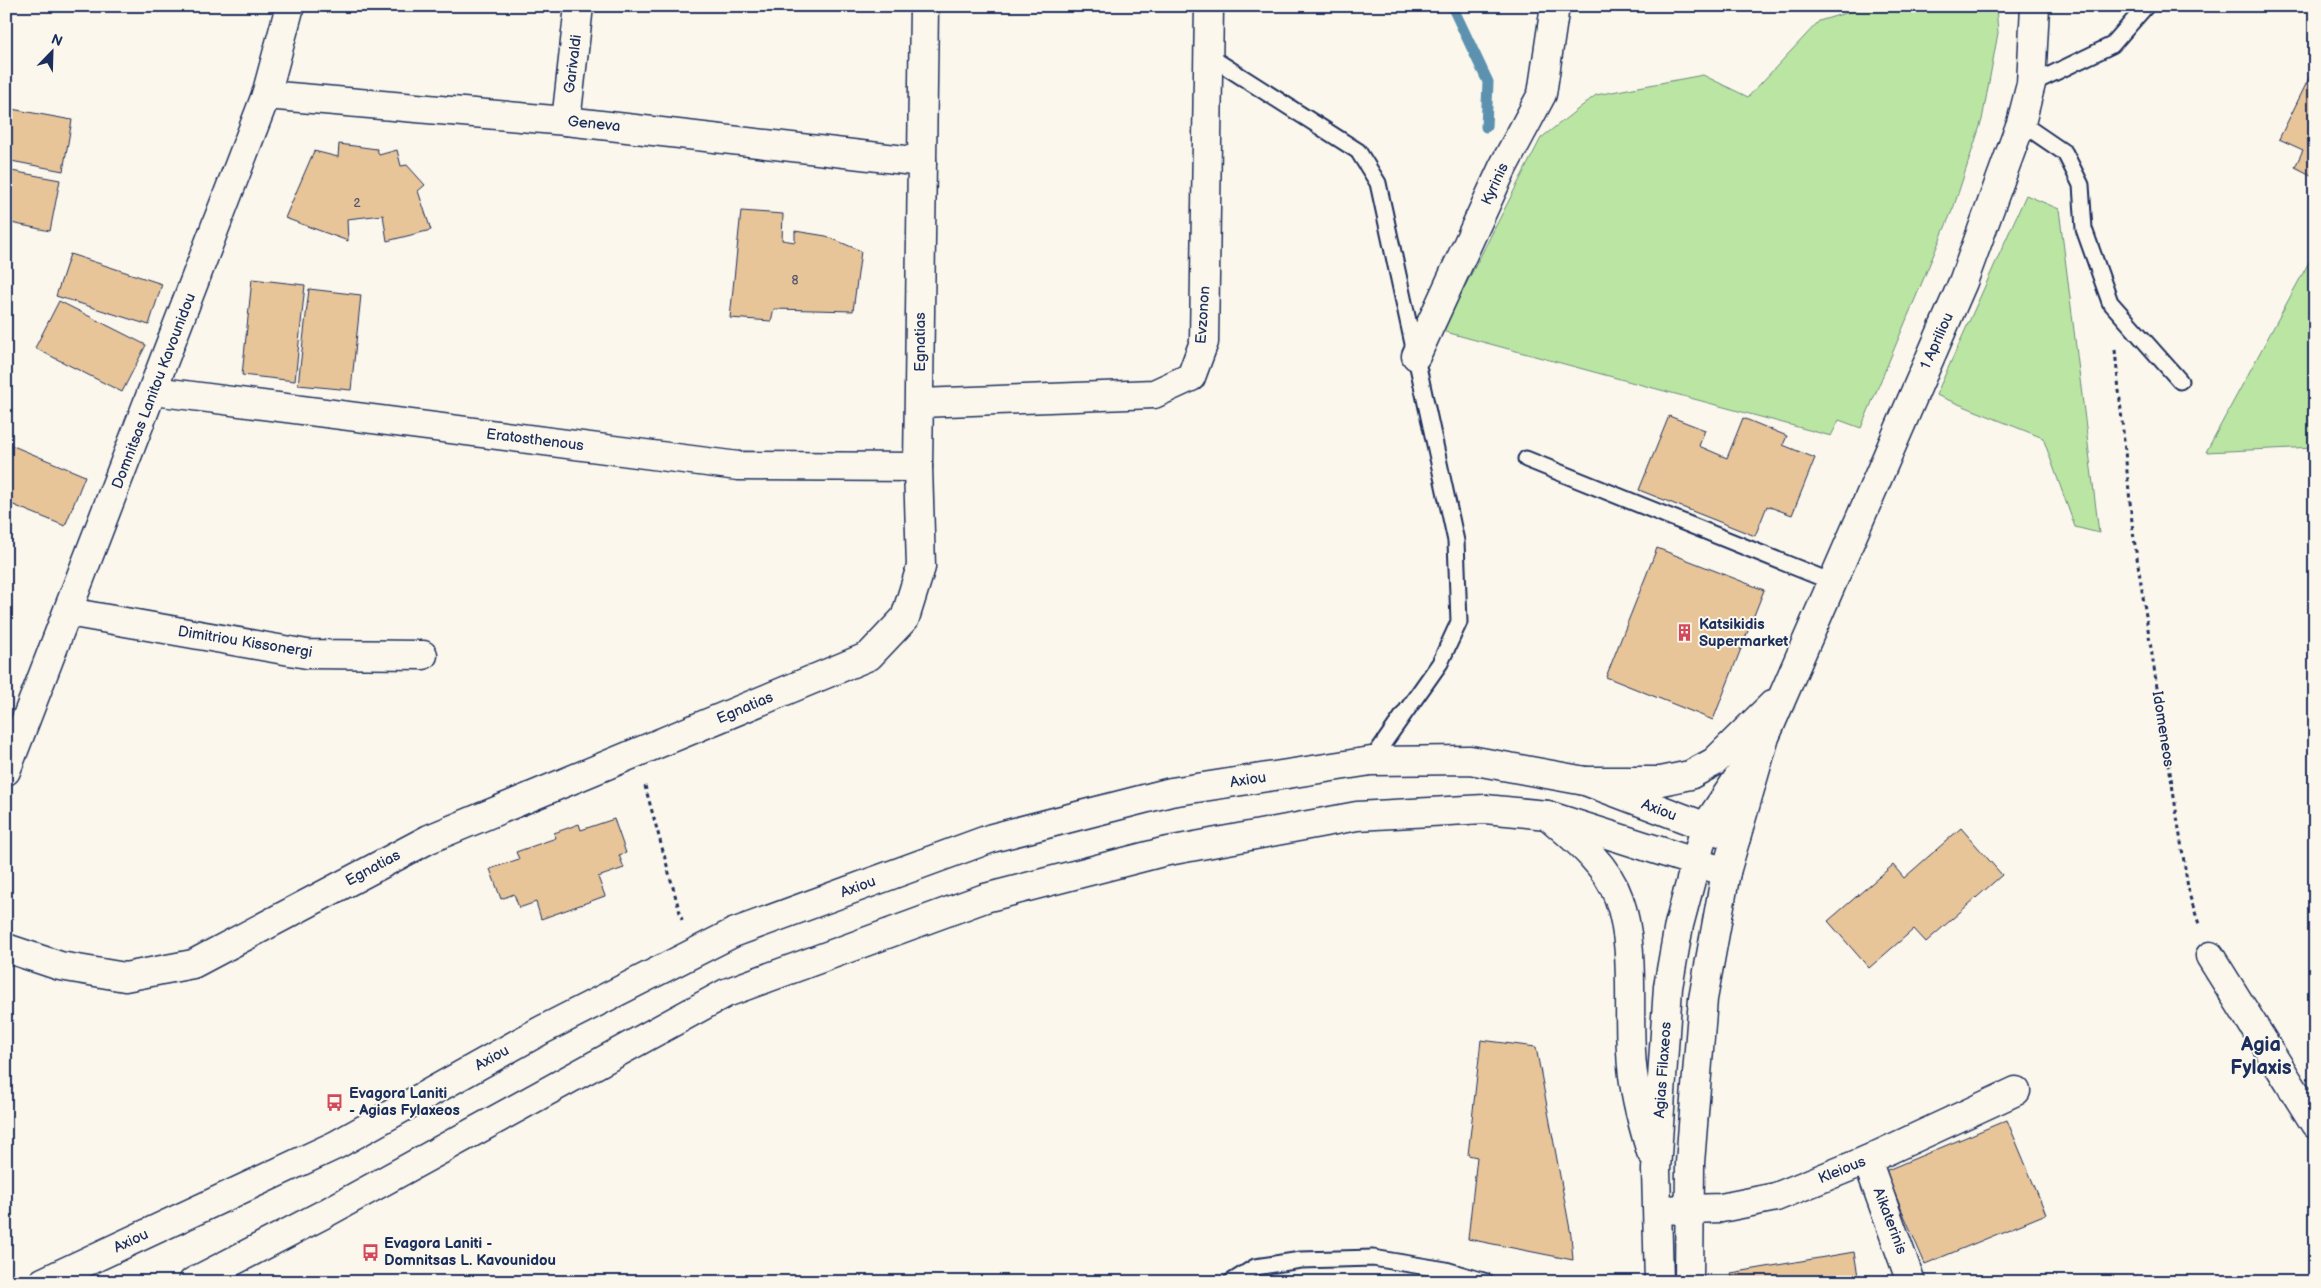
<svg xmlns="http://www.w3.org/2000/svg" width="2321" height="1288" viewBox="0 0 2321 1288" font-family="'Balsamiq Sans',sans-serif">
<rect width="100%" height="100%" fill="#fbf7ec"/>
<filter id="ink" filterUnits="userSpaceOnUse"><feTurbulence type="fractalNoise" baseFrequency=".02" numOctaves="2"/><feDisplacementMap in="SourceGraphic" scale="10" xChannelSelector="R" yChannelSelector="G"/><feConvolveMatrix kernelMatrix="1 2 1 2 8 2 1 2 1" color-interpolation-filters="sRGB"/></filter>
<g filter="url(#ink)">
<!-- green -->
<g fill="#bbe5a2" stroke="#6b8a80">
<path d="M1869,6H1996L1998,33L1982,120L1954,206L1861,428L1839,420L1831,436L1442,331L1541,138L1596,95L1703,75L1748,97L1819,21Z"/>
<path d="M2026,195L2059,209L2099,533L2075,527L2043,438L1936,395Z"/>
<path d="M2315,251V447L2206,452Z"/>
</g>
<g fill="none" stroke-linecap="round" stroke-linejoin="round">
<!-- stream -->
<path stroke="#5b91af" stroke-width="11" d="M1452,6L1488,82L1486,127"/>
</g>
<!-- building -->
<g fill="#e8c499" stroke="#1b2f5e">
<path d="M2315,66V177L2295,167L2303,150L2279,139Z"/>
<path d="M6,108L72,120L63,171L6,160Z"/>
<path d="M339,144L377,149L379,155L397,150L401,166L407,165L425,185L418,191L431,230L387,241L383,215L347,219L348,241L285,218L314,151L338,157Z"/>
<path d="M6,170L60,180L50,231L6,222Z"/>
<path d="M741,211L783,214L782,240L795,242V231L826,236L861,251L853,311L774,309L771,321L730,318Z"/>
<path d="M70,254L162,284L149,325L56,296Z"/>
<path d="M252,279L305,285L295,381L242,375Z"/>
<path d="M309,289L361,295L351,390L298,385Z"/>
<path d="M59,301L146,345L122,392L35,348Z"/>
<path d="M1669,416L1705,430L1699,446L1727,458L1743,418L1787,436L1783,445L1815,458L1792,515L1767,506L1755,536L1639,490Z"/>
<path d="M6,443L85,476L65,526L6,502Z"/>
<path d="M1657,548L1764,590L1713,720L1606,677Z"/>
<path d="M614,819L626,853L619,855L624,868L598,877L605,896L541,919L536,902L519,908L514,894L501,899L490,869L519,859L516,852L556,838L554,833L579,824L581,830Z"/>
<path d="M1961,828L2002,875L1926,942L1914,929L1869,968L1828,921L1893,865L1904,878Z"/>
<path d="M1481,1040L1536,1047L1571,1235L1573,1260L1468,1239L1477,1157L1468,1155Z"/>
<path d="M2007,1120L2046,1214L1925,1264L1885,1171Z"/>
<path d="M1854,1252L1859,1282H1733L1731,1273Z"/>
</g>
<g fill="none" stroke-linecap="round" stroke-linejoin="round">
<defs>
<g id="service">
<path d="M1209,56L1358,151L1378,183L1456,541L1459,622L1440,663L1371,761"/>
<path d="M2031,84L2112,45L2146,6"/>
<path d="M2021,123L2065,153L2081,185L2084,229L2110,302L2180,381"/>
<path d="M1526,459L1832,582"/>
<path d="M1231,1282L1255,1267L1301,1260L1373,1258L1446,1270L1487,1282"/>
</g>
<g id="minor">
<path d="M266,95L566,121L922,162"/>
<path d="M566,121L579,6"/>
<path d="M1416,356L1503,167L1542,94L1555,6"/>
<path d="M154,391L738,466L918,467"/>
<path d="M920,403L1154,394L1191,377L1204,342L1209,6"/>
<path d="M68,612L307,654L423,655"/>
<path d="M6,948L60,966L125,977L193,964L429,839L869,656L905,618L921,567L918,467L924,6"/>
<path d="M2210,956L2315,1124"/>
<path d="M1867,1160L1911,1282"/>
<path d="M1658,1210L1721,1208L1776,1197L1867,1160L2016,1091"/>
</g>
<g id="tertiary">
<path d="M6,771L266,95L290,6"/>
<path d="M43,1282L336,1145L542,1030L733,933L992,838L1171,792L1371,761L1470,760L1585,781L1736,838"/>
<path d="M193,1282L324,1214L726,993L985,898L1163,852L1357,816L1485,809L1547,815L1726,872"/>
</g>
<g id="secondary">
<path d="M1585,781H1661L1690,775L1714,762L1773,704"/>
<path d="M1547,815C1574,838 1607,864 1619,899C1635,944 1628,1003 1631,1051C1632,1085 1641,1119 1651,1152"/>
<path d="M1659,1282L1656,1170L1668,987L1679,925L1705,827L1751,759"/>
<path d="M1689,1282L1690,1163L1703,999L1726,872L1765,737L1963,282L2021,123L2031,84L2035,6"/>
</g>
</defs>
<!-- service casing -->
<use href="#service" stroke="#1b2f5e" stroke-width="19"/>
<!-- minor casing -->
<use href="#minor" stroke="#1b2f5e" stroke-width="31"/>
<!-- tertiary casing -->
<use href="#tertiary" stroke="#1b2f5e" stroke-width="31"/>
<!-- secondary casing -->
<use href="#secondary" stroke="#1b2f5e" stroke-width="31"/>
<!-- path -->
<g stroke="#1b2f5e" stroke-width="3" stroke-dasharray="4 4" stroke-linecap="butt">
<path d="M2115,350L2133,532L2189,894L2199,924"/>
<path d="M645,786L682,920"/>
</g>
<!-- service -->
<use href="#service" stroke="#fbf7ec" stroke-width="15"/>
<!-- minor -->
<use href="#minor" stroke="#fbf7ec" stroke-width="28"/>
<!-- tertiary -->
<use href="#tertiary" stroke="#fbf7ec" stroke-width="28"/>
<!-- secondary -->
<use href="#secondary" stroke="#fbf7ec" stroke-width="28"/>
</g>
</g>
<!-- icons -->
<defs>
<symbol id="building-bare" viewBox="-9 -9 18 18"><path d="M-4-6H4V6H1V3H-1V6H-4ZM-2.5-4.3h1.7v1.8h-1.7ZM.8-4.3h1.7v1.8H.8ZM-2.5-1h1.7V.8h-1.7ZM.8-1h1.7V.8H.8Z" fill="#d1495b" stroke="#fbf7ec" stroke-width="2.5" paint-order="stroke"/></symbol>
<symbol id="bus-bare" viewBox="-9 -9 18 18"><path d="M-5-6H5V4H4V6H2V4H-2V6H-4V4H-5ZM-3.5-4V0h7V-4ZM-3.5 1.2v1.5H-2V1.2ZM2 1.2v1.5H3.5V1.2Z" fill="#d1495b" stroke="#fbf7ec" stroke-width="2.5" paint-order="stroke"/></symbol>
</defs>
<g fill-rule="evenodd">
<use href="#building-bare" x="1672" y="620" width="25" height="25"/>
<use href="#bus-bare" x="322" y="1090" width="25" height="25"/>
<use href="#bus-bare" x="358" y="1240" width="25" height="25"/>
</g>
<g text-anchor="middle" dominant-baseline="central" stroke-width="4" stroke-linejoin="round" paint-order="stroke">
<!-- number labels -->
<g font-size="12" fill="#4e546d">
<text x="357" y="203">2</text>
<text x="795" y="280">8</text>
</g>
<!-- street labels -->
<g font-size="15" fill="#1b2f5e" stroke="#fbf7ec">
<text transform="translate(573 64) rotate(-83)">Garivaldi</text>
<text transform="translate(594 124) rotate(6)">Geneva</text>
<text transform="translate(1495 184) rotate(-65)">Kyrinis</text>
<text transform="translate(1203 315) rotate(-86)">Evzonon</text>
<text transform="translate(1937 341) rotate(-66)">1 Apriliou</text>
<text transform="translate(920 342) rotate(-90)">Egnatias</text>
<text transform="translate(154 391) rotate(-69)">Domnitsas Lanitou Kavounidou</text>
<text transform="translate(535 440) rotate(7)">Eratosthenous</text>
<text transform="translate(245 642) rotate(9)">Dimitriou Kissonergi</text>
<text transform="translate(745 708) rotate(-23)">Egnatias</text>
<text transform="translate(2163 729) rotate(81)">Idomeneos</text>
<text transform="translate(1248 780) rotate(-9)">Axiou</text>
<text transform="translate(1659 810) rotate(21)">Axiou</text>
<text transform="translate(373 868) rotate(-28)">Egnatias</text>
<text transform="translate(858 887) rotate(-20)">Axiou</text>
<text transform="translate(492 1058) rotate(-29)">Axiou</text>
<text transform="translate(1663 1070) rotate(-86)">Agias Filaxeos</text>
<text transform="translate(1842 1170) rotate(-22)">Kleious</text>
<text transform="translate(1890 1221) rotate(69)">Aikaterinis</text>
<text transform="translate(131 1241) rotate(-25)">Axiou</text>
</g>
<!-- poi labels -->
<g font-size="15" font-weight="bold" fill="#1b2f5e" stroke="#fbf7ec" text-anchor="start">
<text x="1699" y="624">Katsikidis<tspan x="1699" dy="17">Supermarket</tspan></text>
<text x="349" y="1093">Evagora Laniti<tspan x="349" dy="17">- Agias Fylaxeos</tspan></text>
<text x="384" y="1243">Evagora Laniti -<tspan x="384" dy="17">Domnitsas L. Kavounidou</tspan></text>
</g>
<!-- district labels -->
<g font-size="20" font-weight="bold" fill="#1b2f5e" stroke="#fbf7ec">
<text x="2261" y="1045">Agia<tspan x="2261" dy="23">Fylaxis</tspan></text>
</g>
</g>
<!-- margin -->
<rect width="2321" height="1288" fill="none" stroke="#fbf7ec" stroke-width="25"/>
<rect x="12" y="12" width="2296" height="1263" fill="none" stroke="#1b2f5e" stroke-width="2" filter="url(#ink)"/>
<!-- north arrow -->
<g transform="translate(52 52) rotate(23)" stroke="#fbf7ec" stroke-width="4" paint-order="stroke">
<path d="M0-4L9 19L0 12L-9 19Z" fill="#1b2f5e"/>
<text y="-8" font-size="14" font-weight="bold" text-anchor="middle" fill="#1b2f5e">N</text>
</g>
</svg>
